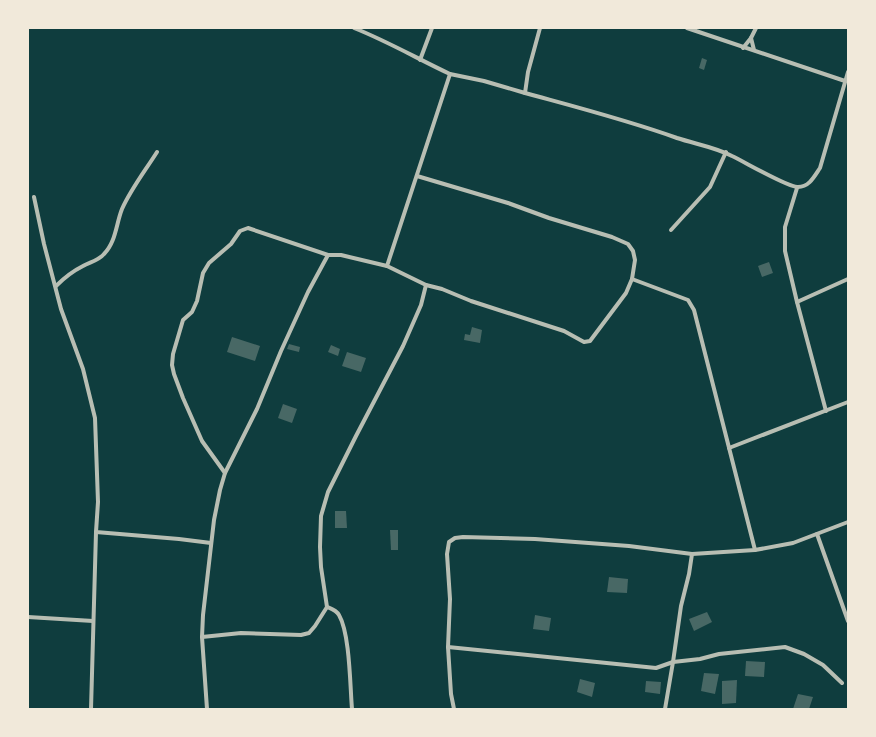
<svg xmlns="http://www.w3.org/2000/svg" width="876" height="737" viewBox="0 0 876 737" font-family="'Fira Sans',sans-serif">
<rect width="100%" height="100%" fill="#0f3d3e"/>
<!-- building -->
<g fill="#486865">
<path d="M702,58L707,60L704,70L699,68Z"/>
<path d="M769,262L773,273L762,277L758,266Z"/>
<path d="M472,327L482,330L480,343L464,340L465,334L470,335Z"/>
<path d="M232,337L260,346L255,361L227,352Z"/>
<path d="M289,344L300,347L299,352L287,349Z"/>
<path d="M331,345L340,349L338,356L328,352Z"/>
<path d="M347,352L366,358L361,372L342,366Z"/>
<path d="M283,404L297,409L292,423L278,418Z"/>
<path d="M335,511H346L347,528H335Z"/>
<path d="M390,530H398V550H391Z"/>
<path d="M609,577L628,579L627,593L607,592Z"/>
<path d="M707,612L712,622L694,631L689,619Z"/>
<path d="M535,615L551,618L549,631L533,629Z"/>
<path d="M746,661L765,662L764,677L745,676Z"/>
<path d="M704,673L719,674L715,694L701,691Z"/>
<path d="M580,679L595,683L592,697L577,692Z"/>
<path d="M737,680L736,703L722,704V681Z"/>
<path d="M646,681L661,682L660,694L645,692Z"/>
<path d="M798,694L813,697L809,709H793Z"/>
</g>
<g fill="none" stroke-linecap="round" stroke-linejoin="round">
<!-- minor -->
<g stroke="#b8beb3" stroke-width="4">
<path d="M354,28C387,41 418,59 450,74"/>
<path d="M687,28L845,81"/>
<path d="M751,38L754,50"/>
<path d="M743,48L751,38L756,28"/>
<path d="M420,60L432,28"/>
<path d="M525,93C576,107 627,120 677,138C695,144 715,147 732,156C743,161 789,188 798,187C809,187 814,177 820,168L848,72"/>
<path d="M797,188L785,227V251L797,302L826,411"/>
<path d="M34,197L44,244L61,309L83,369L95,418L98,502L96,532L179,539L211,543"/>
<path d="M671,230L710,187L726,152"/>
<path d="M632,279L688,300L694,310L755,550"/>
<path d="M426,285L387,266L450,74L484,81L525,93L528,72L540,28"/>
<path d="M56,286C64,278 73,271 83,266C90,262 98,261 104,254C116,242 116,224 122,209C131,189 145,171 157,152"/>
<path d="M797,302L848,279"/>
<path d="M729,448L848,402"/>
<path d="M225,473L202,441L183,398L174,374L172,365L173,354L183,320L192,312L197,301L203,273L209,263L231,244L240,231L248,228L328,255H341L387,266"/>
<path d="M817,534L848,621"/>
<path d="M327,607C332,609 336,610 339,615C350,634 350,686 352,709"/>
<path d="M28,617L93,621"/>
<path d="M202,637L241,633L301,635L309,633L315,626L327,607L321,567L320,547L321,516L328,492L356,436L403,346L421,305L426,285L442,289L471,301L564,331L584,342L590,341L626,293L632,279L635,260L633,251L628,244L612,237L549,218L508,203L417,176"/>
<path d="M448,647L656,668L673,662L700,659L719,654L785,647L804,654L823,665L842,683"/>
<path d="M91,709L96,532"/>
<path d="M207,709L202,637L203,615L214,520L220,490L225,473L257,409L281,351L308,292L328,255"/>
<path d="M454,709L451,694L448,647L450,599L447,554L449,542L455,538L463,537L535,539L629,546L692,554L755,550L793,543L848,522"/>
<path d="M665,709L673,662L681,606L689,574L692,554"/>
</g>
</g>
<!-- border -->
<rect width="876" height="737" fill="none" stroke="#f1e9da" stroke-width="58"/>
</svg>
